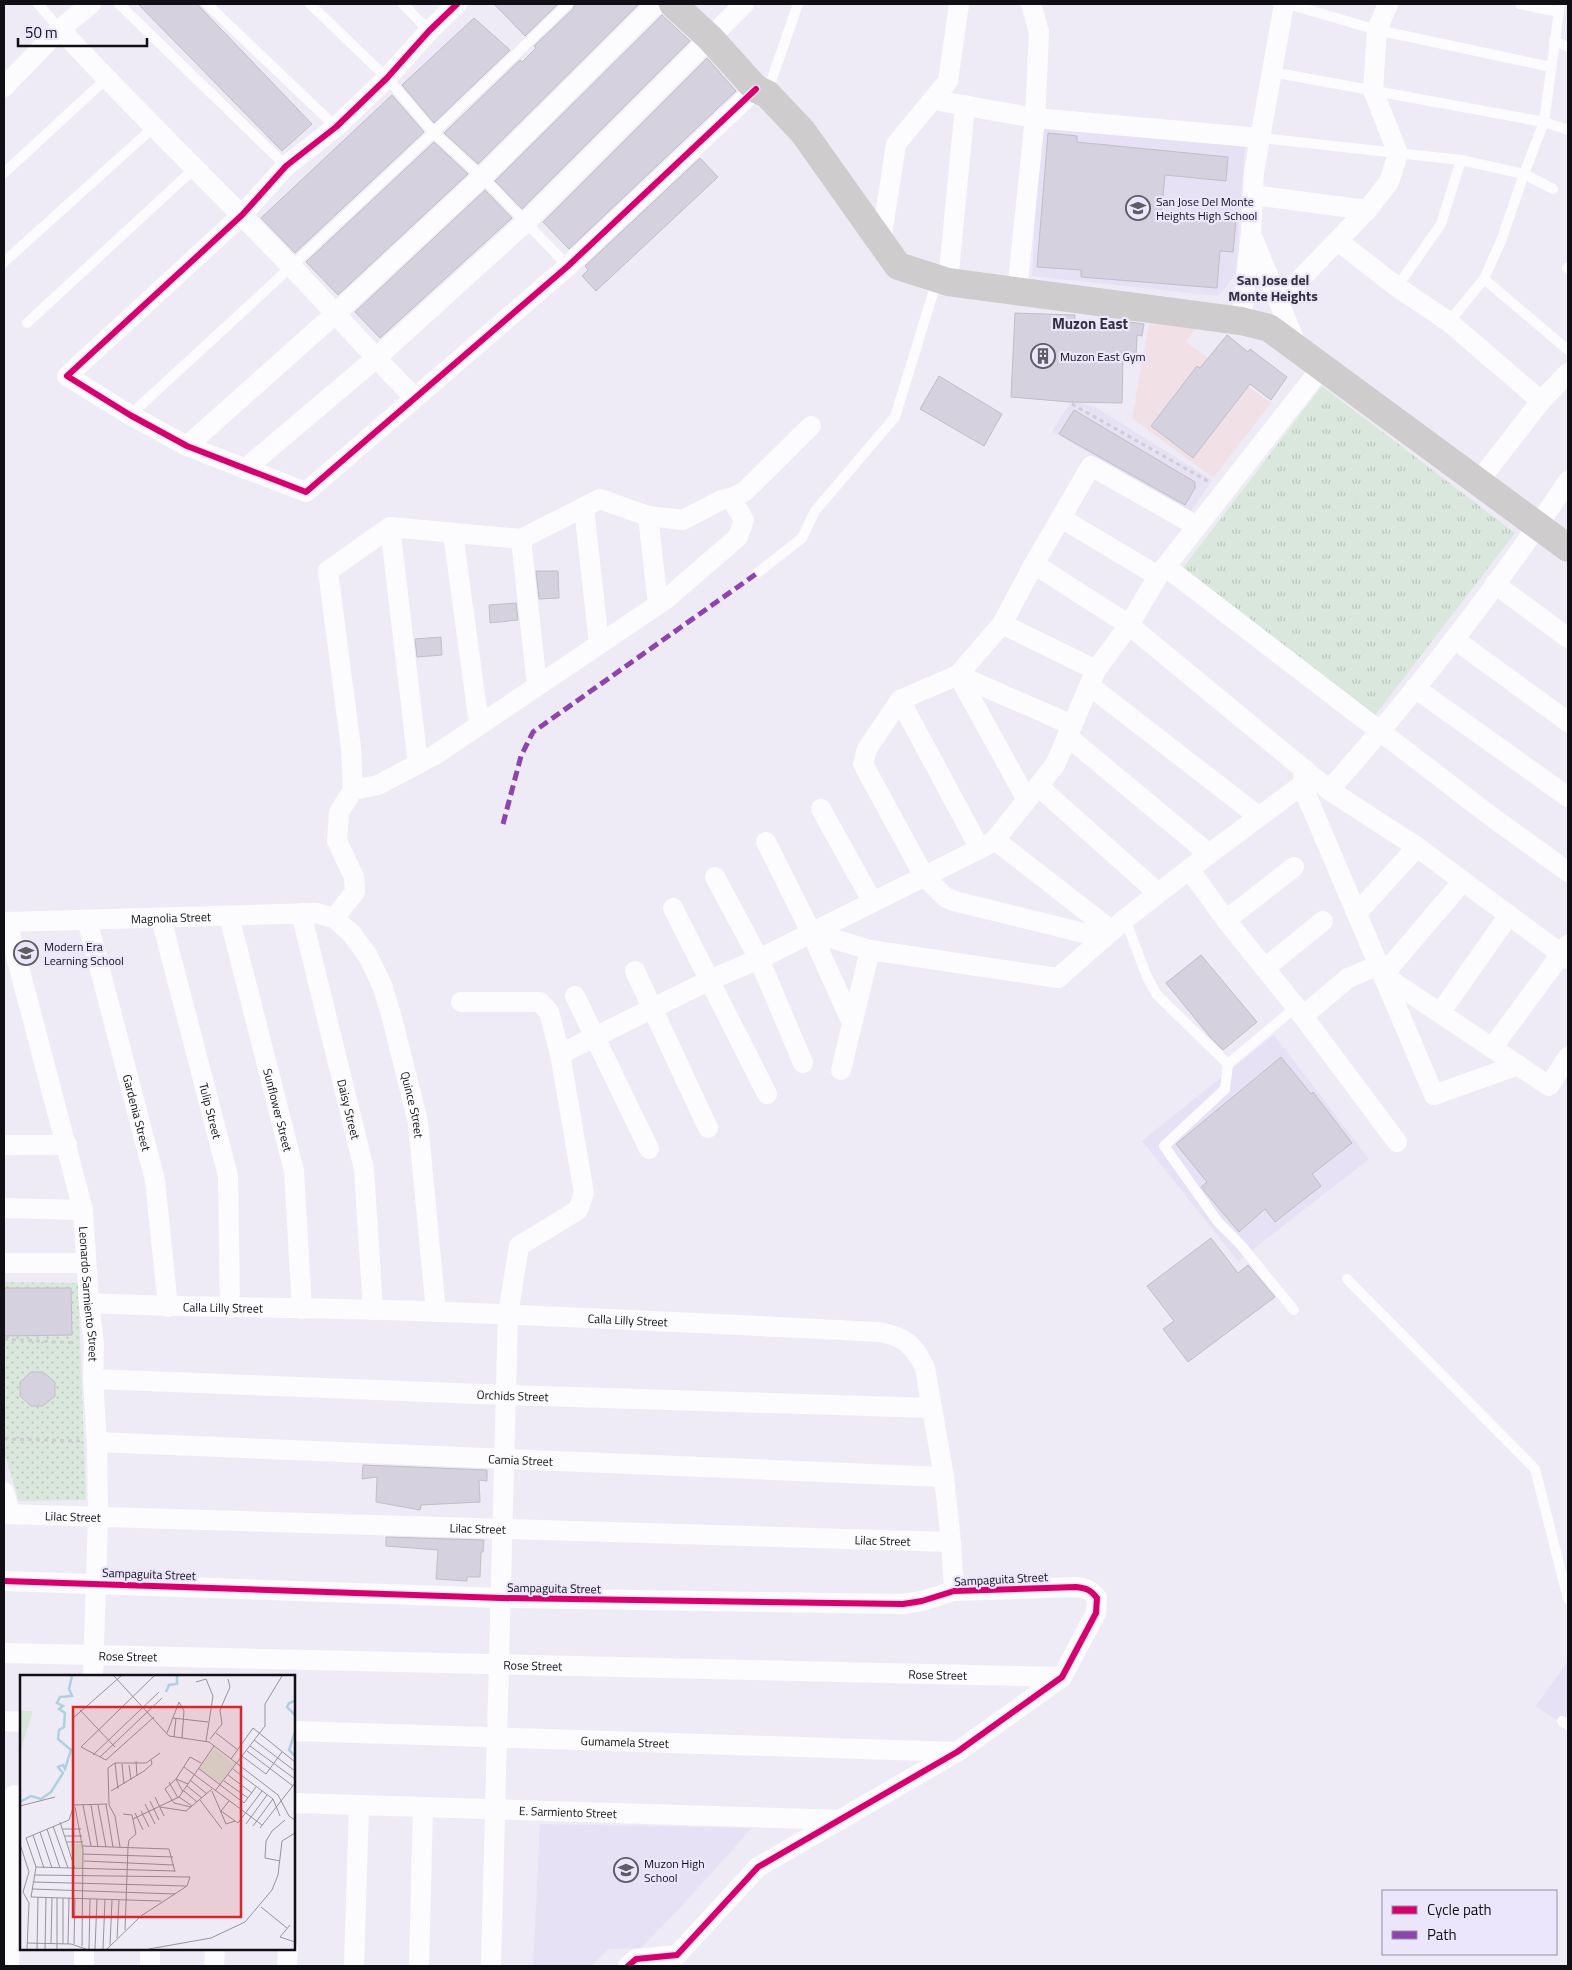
<svg xmlns="http://www.w3.org/2000/svg" width="1572" height="1970" viewBox="0 0 1572 1970" font-family="'Titillium Web',sans-serif">
<defs>
<pattern id="grass-tufts" width="24" height="20" patternUnits="userSpaceOnUse" patternTransform="scale(1.25)"><rect width="24" height="20" fill="#dae7dc"/><path d="M3 7l-1-3M5 7V3M7 7l1-3M15 17l-1-3M17 17v-4M19 17l1-3" fill="none" stroke="#bac5bc"/></pattern>
<pattern id="park-dots" width="8" height="8" patternUnits="userSpaceOnUse" patternTransform="scale(1.25)"><rect width="8" height="8" fill="#dae7dc"/><path d="M2 2h.1M6 6h.1" fill="none" stroke="#bac5bc" stroke-width="1.8" stroke-linecap="round"/></pattern>
</defs>
<rect width="100%" height="100%" fill="#eeebf6"/>
<!-- built -->
<g fill="#e6e1f5">
<path d="M1040,126L1245,144L1236,272L1225,289L1217,296L1032,276Z"/>
<path d="M1072,400L1097,408L1212,480L1189,514L1052,431Z"/>
<path d="M1274,1035L1369,1159L1238,1261L1142,1141Z"/>
<path d="M1568,1661V1728L1536,1706Z"/>
<path d="M540,1824L752,1828L677,1911L641,1948L609,1949L591,1966H533Z"/>
</g>
<!-- medical -->
<path fill="#f1e1e7" d="M1149,324L1196,328L1186,342L1271,403L1213,478L1132,418Z"/>
<!-- grass -->
<path fill="url(#grass-tufts)" d="M1322,386L1515,533L1373,718L1180,572Z"/>
<!-- park -->
<path fill="url(#park-dots)" d="M4,1282L78,1283L86,1500L19,1501L4,1452Z"/>
<!-- building -->
<g fill="#d5d1de" stroke="#c0bec7">
<path d="M138,4H197L312,124L282,151Z"/>
<path d="M494,4H558L525,36Z"/>
<path d="M575,4H639L478,164L444,133L520,60L522,62L536,48L534,46L573,9Z"/>
<path d="M662,15L690,41L522,209L495,181Z"/>
<path d="M474,18L510,50L434,123L402,85Z"/>
<path d="M707,58L736,91L569,249L543,222Z"/>
<path d="M392,95L424,132L295,253L261,218Z"/>
<path d="M1048,133L1077,136V142L1228,157L1226,181L1165,175L1161,215L1236,221L1233,252L1220,251L1217,288L1081,277V270L1037,267Z"/>
<path d="M434,142L468,174L338,295L306,262Z"/>
<path d="M700,158L718,177L596,291L582,276L588,270L585,266Z"/>
<path d="M485,190L512,218L380,338L355,312Z"/>
<path d="M1015,313L1075,315L1074,326L1121,330V321L1144,324L1142,336L1137,335L1136,359L1123,358L1122,403L1069,402L1011,397Z"/>
<path d="M1227,335L1248,352L1250,349L1287,377L1271,400L1250,384L1193,458L1151,426L1197,366L1200,368Z"/>
<path d="M939,376L1002,414L984,446L920,409Z"/>
<path d="M1074,410L1195,482V488L1185,505L1059,434Z"/>
<path d="M536,571H558L559,598L539,599Z"/>
<path d="M516,603L518,620L490,623L489,605Z"/>
<path d="M441,637L442,655L417,657L415,639Z"/>
<path d="M1201,955L1257,1022L1223,1050L1210,1037L1166,983Z"/>
<path d="M1281,1057L1311,1094L1313,1092L1352,1143L1312,1174L1321,1186L1275,1222L1265,1209L1239,1232L1205,1192L1201,1187L1207,1182L1176,1144Z"/>
<path d="M1211,1238L1238,1273L1248,1265L1275,1297L1188,1362L1163,1329L1174,1321L1147,1286Z"/>
<path d="M4,1288H71L72,1335L4,1336Z"/>
<path d="M31,1372H43L55,1382V1396L43,1406H31L20,1396V1382Z"/>
<path d="M363,1465L487,1470V1481L479,1480L480,1502L421,1505L420,1510L376,1502L377,1477L362,1479Z"/>
<path d="M386,1537L484,1540L483,1552H481L480,1577H467V1581L436,1579L438,1550L386,1546Z"/>
</g>
<g fill="none" stroke-linecap="round" stroke-linejoin="round">
<!-- path -->
<g stroke="#cecdd1" stroke-width="3" stroke-dasharray="4 4" stroke-linecap="butt">
<path d="M1072,404L1211,483"/>
<path d="M4,1339L76,1343"/>
<path d="M4,1439L81,1441"/>
</g>
<!-- lane -->
<g stroke="#fcfcfe" stroke-width="10">
<path d="M38,4L60,29"/>
<path d="M119,4L286,166"/>
<path d="M207,4L336,127"/>
<path d="M310,4L387,78L434,133L482,177L568,266"/>
<path d="M403,4L429,31"/>
<path d="M1288,4L1377,30L1551,67"/>
<path d="M1520,4L1559,12"/>
<path d="M1554,41L1568,47"/>
<path d="M1272,72L1544,122L1568,130"/>
<path d="M767,93L798,4"/>
<path d="M1261,138L1461,160L1524,174L1501,241L1484,279L1449,322"/>
<path d="M4,173L106,79"/>
<path d="M1553,189L1524,174L1544,122L1560,4"/>
<path d="M4,262L155,126"/>
<path d="M1567,268H1568"/>
<path d="M1484,279L1568,350"/>
<path d="M1397,287L1441,224L1461,160"/>
<path d="M27,323L195,168"/>
<path d="M130,415C278,280 424,143 568,4"/>
<path d="M756,574L802,538L815,511L895,417L937,280"/>
<path d="M1125,919L1147,977L1157,995L1228,1064L1296,1007"/>
<path d="M1228,1064L1225,1089L1164,1146L1218,1222L1240,1244L1294,1310"/>
<path d="M1347,1279L1535,1469L1568,1599"/>
<path d="M1562,1721L1568,1725"/>
</g>
<!-- street -->
<g stroke="#fcfcfe" stroke-width="20">
<path d="M457,4L429,31L387,78L336,127L286,166L242,215L67,376L130,415L187,446L306,492L568,266L756,89"/>
<path d="M60,29C133,108 211,183 285,260C329,305 370,354 415,398"/>
<path d="M4,87L60,29L91,4"/>
<path d="M934,100L1035,118L1261,138"/>
<path d="M1253,195L1367,210"/>
<path d="M1252,236L1298,349"/>
<path d="M1338,241L1397,287L1449,322L1541,401"/>
<path d="M881,242L896,144L948,81L959,4"/>
<path d="M948,282L965,105"/>
<path d="M1017,291L1035,118L1039,32L1031,4"/>
<path d="M1280,300L1367,210L1389,182L1398,154L1373,90L1377,30L1388,4"/>
<path d="M1241,321L1251,234L1254,172L1284,4"/>
<path d="M187,446L335,314L482,177L656,4"/>
<path d="M245,469L375,359L526,222L744,4"/>
<path d="M1478,482L1541,401L1568,373"/>
<path d="M584,508L599,644"/>
<path d="M648,516L658,604"/>
<path d="M1061,518L1158,576"/>
<path d="M390,527L418,764"/>
<path d="M453,533L479,725"/>
<path d="M521,539L537,686"/>
<path d="M1034,564L1129,625L1329,790L1417,847L1568,959"/>
<path d="M1166,567L1488,814L1568,872"/>
<path d="M1495,584L1568,638"/>
<path d="M1002,624L1096,670"/>
<path d="M1454,639L1568,722"/>
<path d="M1090,686L1258,816"/>
<path d="M1415,688L1568,797"/>
<path d="M900,700L980,849"/>
<path d="M1072,725L958,675L900,700L867,749L863,764L924,876L945,897L954,901L1104,938"/>
<path d="M1067,736L1209,854"/>
<path d="M1302,785L1434,1095L1518,1065"/>
<path d="M1038,786L1158,893"/>
<path d="M353,790L378,785L435,755L665,600L738,537L744,520L731,498"/>
<path d="M1329,790C1416,693 1496,589 1568,481"/>
<path d="M1027,800L958,675L1002,624L1034,564L1091,466L1197,526"/>
<path d="M821,809L872,901"/>
<path d="M995,840L1112,931"/>
<path d="M766,842L811,932L852,1023"/>
<path d="M1189,869L1226,920L1296,1007L1397,1142"/>
<path d="M715,877L759,959L803,1063"/>
<path d="M1463,881L1383,975L1549,1086L1568,1057"/>
<path d="M673,908L767,1094"/>
<path id="s1" d="M301,913L364,1169L373,1310"/>
<path d="M1357,913L1417,847"/>
<path id="s2" d="M229,916L294,1171L302,1309"/>
<path id="s3" d="M161,918L228,1176L230,1308"/>
<path d="M334,918L355,892L354,877L337,841L339,812L353,790L351,748L328,571L390,527L521,539L600,499L648,516L683,520L721,500L731,498L744,492L811,426"/>
<path id="s4" d="M87,920L155,1180L168,1307"/>
<path d="M1226,920L1294,867"/>
<path id="s5" d="M7,922L83,1210L89,1303L94,1344L93,1379L97,1442L98,1517L93,1676"/>
<path id="s6" d="M7,922L316,913L334,918L352,934L368,956L382,985L392,1018L418,1122L436,1312"/>
<path d="M811,932L870,950L1058,978L1125,919L1209,854L1302,785L1305,769"/>
<path d="M1265,968L1323,921"/>
<path d="M635,971L708,1128"/>
<path d="M575,996L649,1149"/>
<path d="M461,1002H540L549,1012L560,1054L584,1193L578,1210L519,1246L508,1314L491,1966"/>
<path d="M1440,1013L1509,915"/>
<path d="M1303,1016L1348,978L1379,965"/>
<path d="M1492,1048L1568,945"/>
<path d="M560,1054L710,980L759,959L993,842L1055,765L1096,670L1129,625L1158,576L1323,366"/>
<path d="M841,1070L870,950"/>
<path d="M4,1145H67"/>
<path d="M4,1208L83,1210"/>
<path d="M4,1263H86"/>
<path id="s7" d="M89,1303C188,1308 287,1307 387,1310C551,1315 715,1324 879,1332C904,1336 914,1345 925,1368L944,1477L951,1542L954,1591"/>
<path id="s8" d="M93,1379L506,1395L932,1408"/>
<path id="s9" d="M97,1442L944,1477"/>
<path d="M4,1492L10,1514"/>
<path id="s10" d="M4,1514L951,1542"/>
<path d="M4,1581L501,1598L903,1604L922,1601L954,1591L1076,1587C1086,1588 1091,1590 1097,1598L1096,1613L1062,1677L957,1752L758,1867L677,1955L636,1959L628,1966"/>
<path id="s11" d="M4,1653L1062,1677"/>
<path d="M4,1721L21,1722"/>
<path id="s12" d="M294,1731L956,1752"/>
<path id="s13" d="M294,1803L841,1820"/>
<path d="M9,1966L14,1795"/>
<path d="M84,1966V1949"/>
<path d="M150,1966V1949"/>
<path d="M214,1966L215,1949"/>
<path d="M287,1966L288,1949"/>
<path d="M354,1966L359,1805"/>
<path d="M419,1966L423,1807"/>
</g>
<!-- secondary -->
<path stroke="#cfccce" stroke-width="28" d="M673,4L710,38L756,89L767,94L803,132L898,266L948,282L1241,321L1269,328L1568,548"/>
<!-- quiet -->
<path stroke="#8e44ad" stroke-width="5" stroke-dasharray="10 5" stroke-linecap="butt" d="M503,824L521,756L533,732L756,574"/>
<defs>
<g id="cycleway">
<path d="M457,4L429,31L387,78L336,127L286,166L242,215L67,376L130,415L187,446L306,492L568,266L756,89"/>
<path d="M4,1581L501,1598L903,1604L922,1601L954,1591L1076,1587C1086,1588 1091,1590 1097,1598L1096,1613L1062,1677L957,1752L758,1867L677,1955L636,1959L628,1966"/>
</g>
</defs>
<!-- cycleway casing -->
<use href="#cycleway" stroke="#ebe6fb" stroke-width="9"/>
<!-- cycleway -->
<use href="#cycleway" stroke="#d6006c" stroke-width="6"/>
</g>
<!-- icons -->
<defs>
<symbol id="school-ring" viewBox="-11 -11 22 22"><circle r="9.5" fill="#ebe6fb" stroke="#5e5c64" stroke-width="1.5"/><path d="M0-5L7-2L0 1L-7-2ZM-4 1L0 2.5L4 1V4Q0 6-4 4Z" fill="#5e5c64"/></symbol>
<symbol id="building-ring" viewBox="-11 -11 22 22"><circle r="9.5" fill="#ebe6fb" stroke="#5e5c64" stroke-width="1.5"/><path d="M-4-6H4V6H1V3H-1V6H-4ZM-2.5-4.3h1.7v1.8h-1.7ZM.8-4.3h1.7v1.8H.8ZM-2.5-1h1.7V.8h-1.7ZM.8-1h1.7V.8H.8Z" fill="#5e5c64"/></symbol>
</defs>
<g fill-rule="evenodd">
<use href="#school-ring" x="1124" y="194" width="28" height="28"/>
<use href="#building-ring" x="1029" y="342" width="28" height="28"/>
<use href="#school-ring" x="12" y="939" width="28" height="28"/>
<use href="#school-ring" x="612" y="1856" width="28" height="28"/>
</g>
<g text-anchor="middle" dominant-baseline="central" stroke-width="4.5" stroke-linejoin="round" paint-order="stroke">
<!-- poi labels -->
<g font-size="12" fill="#110f16" stroke="#ebe6fb" text-anchor="start">
<text x="1156" y="201">San Jose Del Monte<tspan x="1156" dy="14">Heights High School</tspan></text>
<text x="1060" y="356">Muzon East Gym</text>
<text x="44" y="946">Modern Era<tspan x="44" dy="14">Learning School</tspan></text>
<text x="644" y="1863">Muzon High<tspan x="644" dy="14">School</tspan></text>
</g>
<!-- street labels -->
<g font-size="12" fill="#110f16" stroke="#ebe6fb">
<text stroke="none"><textPath href="#s6" startOffset="164">Magnolia Street</textPath></text>
<text stroke="none"><textPath href="#s6" startOffset="535">Quince Street</textPath></text>
<text stroke="none"><textPath href="#s1" startOffset="202">Daisy Street</textPath></text>
<text stroke="none"><textPath href="#s2" startOffset="200">Sunflower Street</textPath></text>
<text stroke="none"><textPath href="#s3" startOffset="199">Tulip Street</textPath></text>
<text stroke="none"><textPath href="#s4" startOffset="199">Gardenia Street</textPath></text>
<text stroke="none"><textPath href="#s5" startOffset="382">Leonardo Sarmiento Street</textPath></text>
<text stroke="none"><textPath href="#s7" startOffset="134">Calla Lilly Street</textPath></text>
<text stroke="none"><textPath href="#s7" startOffset="539">Calla Lilly Street</textPath></text>
<text stroke="none"><textPath href="#s8" startOffset="420">Orchids Street</textPath></text>
<text stroke="none"><textPath href="#s9" startOffset="424">Camia Street</textPath></text>
<text stroke="none"><textPath href="#s10" startOffset="69">Lilac Street</textPath></text>
<text stroke="none"><textPath href="#s10" startOffset="474">Lilac Street</textPath></text>
<text stroke="none"><textPath href="#s10" startOffset="879">Lilac Street</textPath></text>
<text transform="translate(149 1574) rotate(2)">Sampaguita Street</text>
<text transform="translate(1001 1579) rotate(-3)">Sampaguita Street</text>
<text transform="translate(554 1588) rotate(1)">Sampaguita Street</text>
<text stroke="none"><textPath href="#s11" startOffset="124">Rose Street</textPath></text>
<text stroke="none"><textPath href="#s11" startOffset="529">Rose Street</textPath></text>
<text stroke="none"><textPath href="#s11" startOffset="934">Rose Street</textPath></text>
<text stroke="none"><textPath href="#s12" startOffset="331">Gumamela Street</textPath></text>
<text stroke="none"><textPath href="#s13" startOffset="274">E. Sarmiento Street</textPath></text>
</g>
<!-- neighbourhood labels -->
<g font-size="14" font-weight="bold" fill="#343040" stroke="#ebe6fb">
<text x="1273" y="279">San Jose del<tspan x="1273" dy="16">Monte Heights</tspan></text>
</g>
<!-- quarter labels -->
<g font-size="15" font-weight="bold" fill="#343040" stroke="#ebe6fb">
<text x="1090" y="323">Muzon East</text>
</g>
</g>
<!-- overview -->
<g transform="translate(20 1675)">
<rect width="275" height="275" fill="#eeebf6"/>
<path d="M194,73L215,89L200,109L179,93Z" fill="#dae7dc"/>
<path d="M0,36H13L0,77Z" fill="#dae7dc"/>
<path d="M48,169H62L63,192H56Z" fill="#dae7dc"/>
<path fill="none" stroke="#b0d0e2" stroke-width="2.5" d="M146,17L149,10L157,9V1M275,26L269,28L267,32L275,40M275,57L269,75L275,81M0,127L11,121L21,124L31,117L43,98L38,92L43,90L45,94L51,75L38,64L39,55L44,52L45,38L39,34L43,31L37,28L40,22L52,21L49,14L52,1"/>
<path fill="none" stroke="#96939c" stroke-width="1" d="M94,1L149,61L189,67L258,120L269,141L275,145M134,1L61,72L86,85L134,42M176,7L186,4L193,21L186,66M60,35L95,72M153,43L188,47M52,44L101,1M147,58L159,27L164,36L162,63M196,58L218,75M154,62L156,43M190,64L202,49L200,35L210,12L208,4M234,65L275,96M230,71L275,104M227,76L273,111M73,80L139,17M222,81L246,99L262,77M80,82L142,23M211,84L233,53L275,87M116,86L117,101M95,88L98,114M102,89L104,109M109,90L111,105M164,92L242,150M178,93L224,128M213,94L253,124L260,141M208,100L232,118M170,105L187,119M204,106L228,123M149,107L158,123M168,109L156,104L145,114L154,128L171,132M167,111L182,123M91,116L124,96L132,89L131,85M164,116L177,127M192,116L206,149L215,146M195,116L245,51V29L262,1M163,117L156,104L170,82L181,88M135,122L144,141M159,122L172,131M180,125L202,154M130,126L139,145M209,126L201,136L218,148L242,116M224,128L236,112M86,129L93,172M125,129L135,149M54,130L49,145L6,163L16,192L11,222L141,226M54,130L87,129M63,130L71,171M71,130L78,172M78,130L86,172M89,130L88,93L95,88H126L140,78M89,130L95,141L100,172M0,131L35,122M55,132L63,175L62,271M140,132L166,136L192,114M121,136L129,152M115,138L123,155M103,139L112,140L116,159L109,165L108,172L105,255M113,144L159,122L194,71M40,147L55,194M226,149L247,120M33,151L48,193M233,151L253,124M240,153L275,108M27,154L40,193M43,154H61M20,157L32,193M13,160L24,193M45,161H62M47,167H63M0,169L9,197L3,217L9,228L7,274M63,171L149,174L155,197M63,179L153,182M64,186L154,190M260,186L245,183L246,166L252,156L265,145M16,192L155,196M15,200L170,202L167,211L121,241L87,274M13,207L166,211M12,214L155,219M241,232L267,253M260,262L270,250M260,262L275,267M97,263L99,225M7,268L51,269L66,274M31,269L32,223M43,269V223M48,269L49,223M54,269L55,223M90,270L92,225M17,274L18,222M25,274L26,223M37,274V223M69,274L70,224M75,274L77,224M83,274L85,224M129,274L191,263L225,247L252,215L258,200L262,166L275,158"/>
<path fill="#d62828" fill-opacity="0.15" stroke="#d62828" stroke-width="2.5" d="M53,32H221V242H53Z"/>
<rect width="275" height="275" fill="none" stroke="#110f16" stroke-width="2.5"/>
</g>
<!-- border -->
<rect width="1572" height="1970" fill="none" stroke="#110f16" stroke-width="10"/>
<!-- legend -->
<rect x="1382" y="1890" width="175" height="65" fill="#ebe6fb" stroke="#94909f"/>
<rect x="1392" y="1906" width="25" height="8" fill="#d6006c" stroke="#94909f"/>
<text x="1427" y="1915" font-size="15" fill="#110f16">Cycle path</text>
<rect x="1392" y="1931" width="25" height="8" fill="#8e44ad" stroke="#94909f"/>
<text x="1427" y="1940" font-size="15" fill="#110f16">Path</text>
<!-- scale -->
<path d="M18 38v8h129v-8" fill="none" stroke="#110f16" stroke-width="2.5"/>
<text x="25" y="38" font-size="15" fill="#110f16" stroke="#ebe6fb" stroke-width="4" paint-order="stroke">50 m</text>
</svg>
